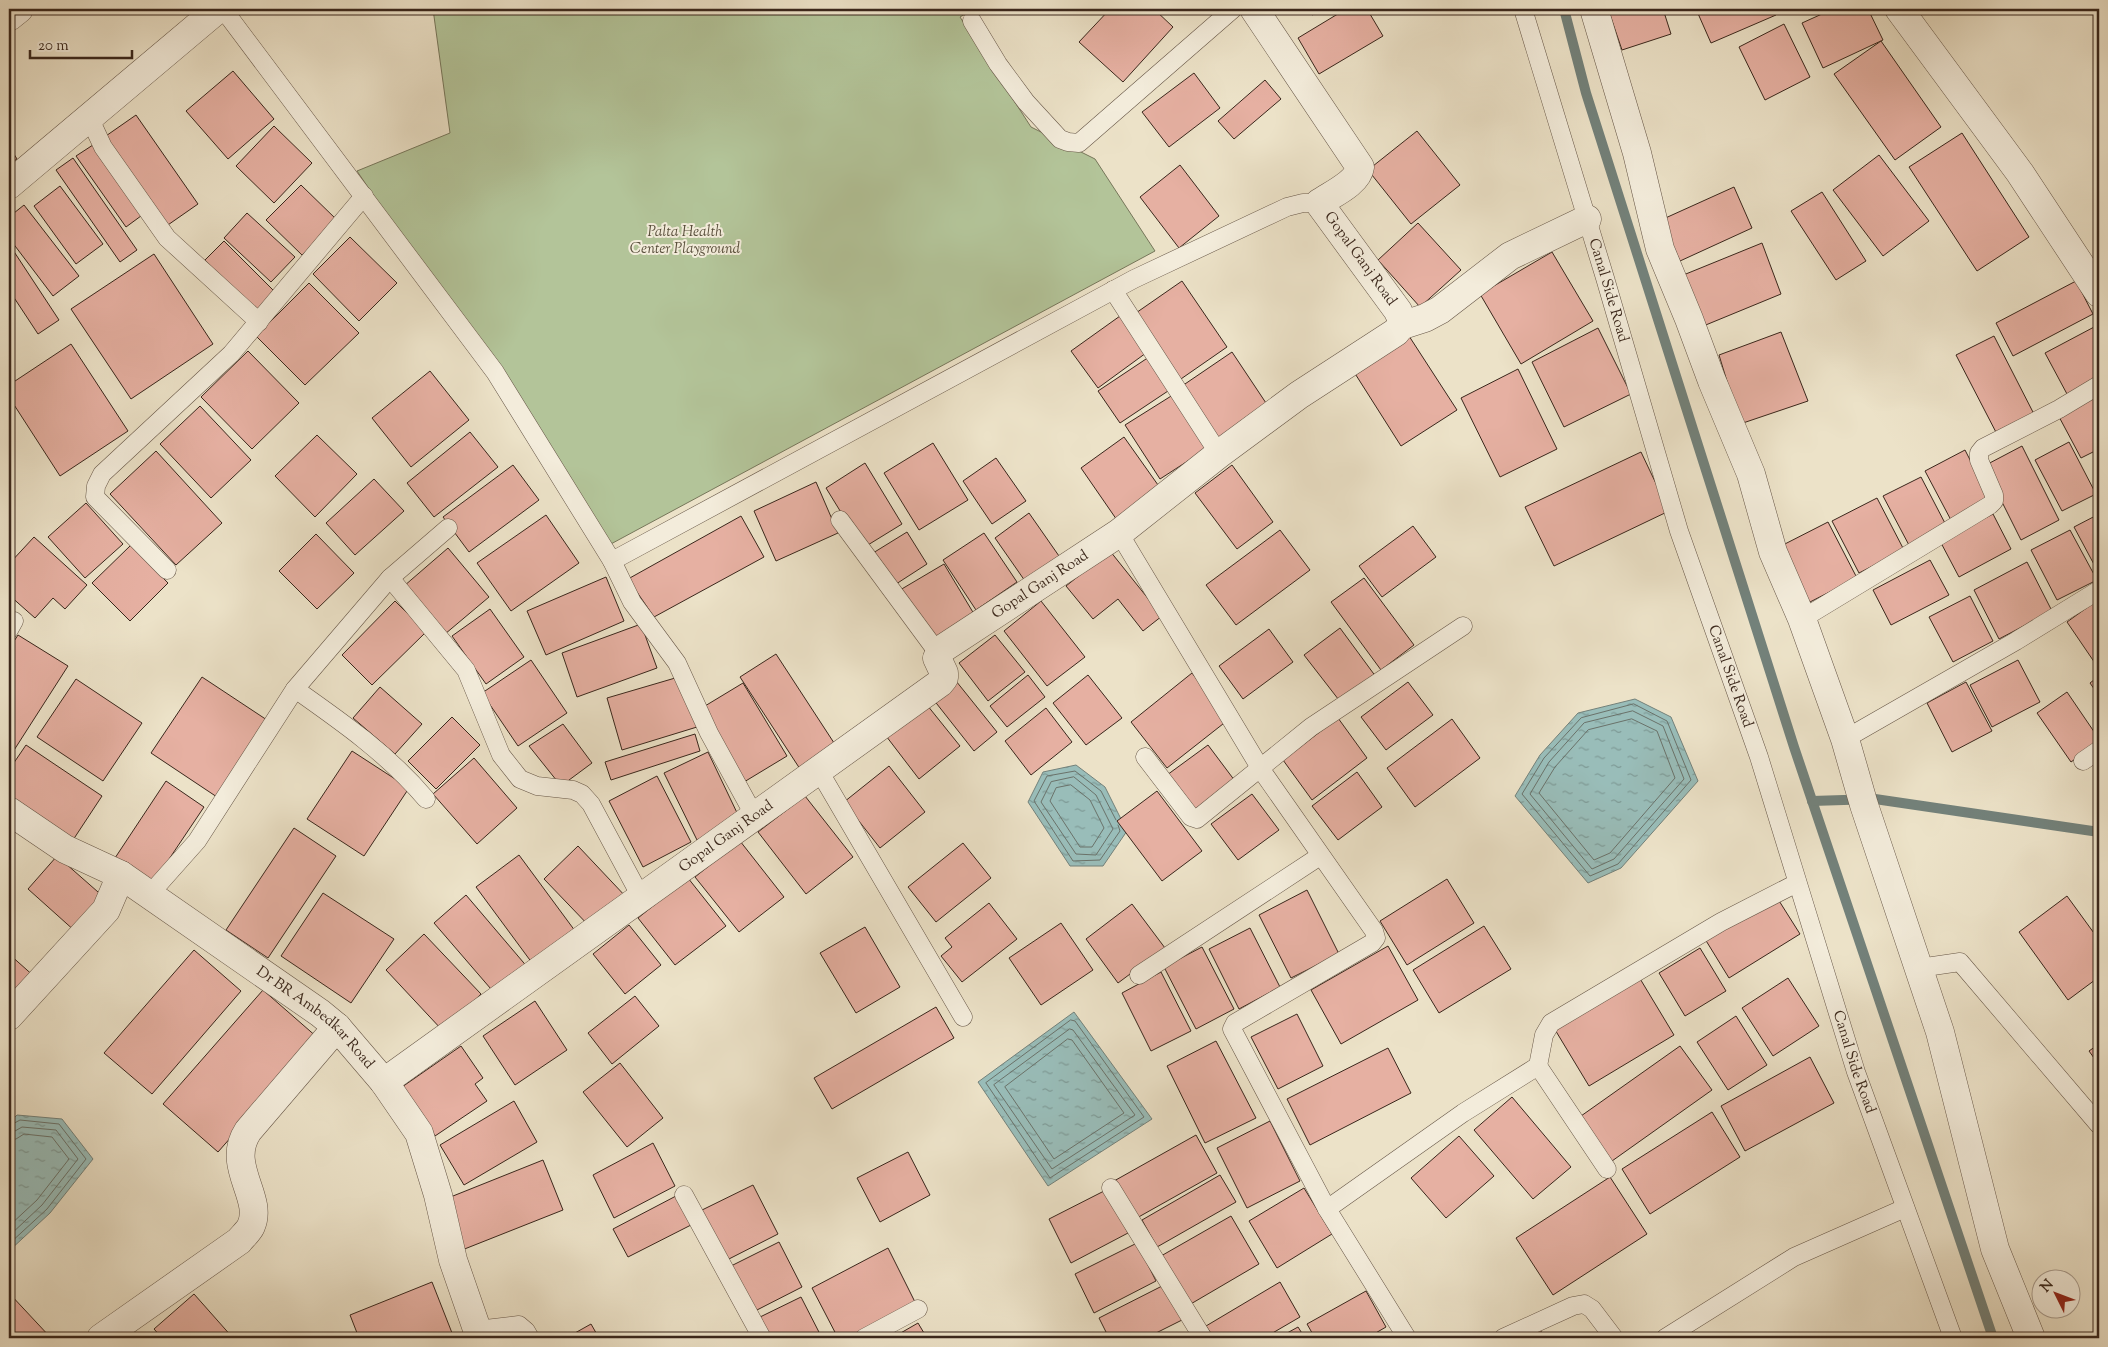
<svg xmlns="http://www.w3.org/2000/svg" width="2108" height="1347" viewBox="0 0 2108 1347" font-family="'Sorts Mill Goudy',serif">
<defs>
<pattern id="water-ripples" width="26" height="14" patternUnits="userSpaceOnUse" patternTransform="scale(1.25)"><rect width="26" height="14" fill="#99bdb9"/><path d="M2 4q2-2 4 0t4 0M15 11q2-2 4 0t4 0" fill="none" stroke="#7e9a96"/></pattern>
</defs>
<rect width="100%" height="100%" fill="#ece2c8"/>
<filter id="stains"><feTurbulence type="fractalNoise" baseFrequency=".004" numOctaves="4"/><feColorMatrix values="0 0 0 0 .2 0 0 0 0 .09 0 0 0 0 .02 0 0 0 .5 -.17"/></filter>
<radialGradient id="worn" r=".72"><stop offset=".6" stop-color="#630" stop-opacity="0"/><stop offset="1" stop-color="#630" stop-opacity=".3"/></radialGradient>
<!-- park -->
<path fill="#b3c499" stroke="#76765a" d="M433,9H974L960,17L1031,127L1095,159L1155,251L609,545L357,171L450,133Z"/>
<!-- water -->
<g fill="url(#water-ripples)" stroke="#73817a">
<path d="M1635,699L1671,717L1698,781L1621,868L1588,883L1515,796L1540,755L1578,713Z"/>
<path d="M1076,765L1105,787L1127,831L1103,866H1070L1028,802L1043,772Z"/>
<path d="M1074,1012L1152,1119L1048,1186L978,1082Z"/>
<path d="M17,1115L62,1119L93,1159L50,1213L9,1251V1123Z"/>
</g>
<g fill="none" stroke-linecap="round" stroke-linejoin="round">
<!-- shore -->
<g stroke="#6a726a" stroke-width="1">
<path d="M1634,704L1667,721L1691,780L1618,864L1590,876L1522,794L1544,758L1581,718Z"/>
<path d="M1633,711L1663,726L1684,779L1614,859L1592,869L1530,794L1549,762L1584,723Z"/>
<path d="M1632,719L1657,731L1675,778L1610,853L1594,860L1539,793L1555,767L1588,730Z"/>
<path d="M1074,777L1096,795L1113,829L1096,855L1076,854L1041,802L1051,782Z"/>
<path d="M1071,785L1090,800L1104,828L1092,847H1080L1050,801L1056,788Z"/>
<path d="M1116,820L1101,791L1075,771L1047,776L1034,801L1073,861L1100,860L1120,831L1118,825"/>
<path d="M1071,1020L1075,1021L1144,1117L1050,1178L986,1083Z"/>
<path d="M1070,1029L1073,1030L1135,1115L1052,1169L994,1085Z"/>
<path d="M1068,1039L1072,1040L1124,1113L1054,1159L1005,1087Z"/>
<path d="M9,1126L20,1120L59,1124L86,1159L47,1209L9,1244"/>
<path d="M9,1132L15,1131L22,1127L56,1130L78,1159L42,1205L9,1236"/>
<path d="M9,1140L16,1139L24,1134L52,1137L69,1159L37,1200L9,1226"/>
</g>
<!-- stream -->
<g stroke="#73817a" stroke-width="10">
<path d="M1564,9L1586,93L1794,747L1993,1338"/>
<path d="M1812,801L1875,799L2099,832"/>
</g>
</g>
<!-- building -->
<g fill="#e6b0a2" stroke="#3a271c">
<path d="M1110,9H1154L1173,27L1123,82L1079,42Z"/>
<path d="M1308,9H1323L1312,15Z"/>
<path d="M1346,9H1367L1383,36L1319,74L1298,38Z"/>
<path d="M1608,9H1663L1671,34L1622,50Z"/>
<path d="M1696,9H1774L1776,15L1711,43Z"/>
<path d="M1833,9H1868L1883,40L1823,68L1802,23Z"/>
<path d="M1784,24L1810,77L1765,100L1739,47Z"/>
<path d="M1881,41L1941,127L1895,160L1834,74Z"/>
<path d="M233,71L274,119L228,159L186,111Z"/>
<path d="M1194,73L1220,108L1169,147L1142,112Z"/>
<path d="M1265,80L1281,99L1234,139L1218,121Z"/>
<path d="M136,115L198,204L165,227L103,138Z"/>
<path d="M274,126L312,163L274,203L236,166Z"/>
<path d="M1417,131L1460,185L1411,224L1368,170Z"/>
<path d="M1962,133L2029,237L1977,271L1909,167Z"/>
<path d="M96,143L145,213L126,227L76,156Z"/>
<path d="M9,146L17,159L9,164Z"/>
<path d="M1879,155L1929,221L1883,256L1833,190Z"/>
<path d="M73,158L137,250L120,262L56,170Z"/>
<path d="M1180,165L1219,216L1179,248L1140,197Z"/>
<path d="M301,185L337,220L302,255L266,220Z"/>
<path d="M60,186L103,244L76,264L34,206Z"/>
<path d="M1734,187L1752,228L1680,261L1661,220Z"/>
<path d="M1822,192L1866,261L1836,280L1791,211Z"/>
<path d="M24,205L79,276L53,296L9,238V217Z"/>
<path d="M247,213L295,257L271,282L224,238Z"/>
<path d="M1418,223L1461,270L1420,307L1378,260Z"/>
<path d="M350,237L397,283L359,321L313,274Z"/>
<path d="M224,241L278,295L258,314L205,260Z"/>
<path d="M1762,243L1781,294L1696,329L1676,278Z"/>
<path d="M9,244L59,320L38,334L9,290Z"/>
<path d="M1552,252L1593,321L1521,364L1480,294Z"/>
<path d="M154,254L213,344L131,399L71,309Z"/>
<path d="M1182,281L1227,347L1178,381L1133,315Z"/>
<path d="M2076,281L2093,314L2013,356L1996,323Z"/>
<path d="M309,283L359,333L305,385L256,336Z"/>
<path d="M1120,316L1146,353L1098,388L1071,351Z"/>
<path d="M2096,326L2099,333V378L2067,394L2045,353Z"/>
<path d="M1598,328L1631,394L1564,427L1532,362Z"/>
<path d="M1781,332L1808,401L1740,424L1719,355Z"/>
<path d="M1409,336L1457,410L1401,446L1354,372Z"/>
<path d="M1994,336L2036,418L1999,438L1956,355Z"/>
<path d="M71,344L128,431L60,476L9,397V385Z"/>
<path d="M248,351L299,403L252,449L201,397Z"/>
<path d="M1232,352L1272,412L1222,446L1182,386Z"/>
<path d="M1152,355L1174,387L1120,423L1098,391Z"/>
<path d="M1518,369L1557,449L1500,477L1461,398Z"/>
<path d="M430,371L469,420L411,467L372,418Z"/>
<path d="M2099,391V449L2081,458L2057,413Z"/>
<path d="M1176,393L1211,446L1160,479L1125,425Z"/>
<path d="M200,406L251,460L211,498L160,444Z"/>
<path d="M470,432L498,467L434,517L407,483Z"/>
<path d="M317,435L357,474L315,517L275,476Z"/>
<path d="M1124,437L1163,492L1119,523L1081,468Z"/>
<path d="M2069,442L2096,494L2062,511L2035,460Z"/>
<path d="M933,443L968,500L919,530L884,473Z"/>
<path d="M2022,446L2059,520L2021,540L1984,466Z"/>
<path d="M1965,450L1991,501L1952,522L1925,471Z"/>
<path d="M156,451L222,523L176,565L110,494Z"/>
<path d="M1641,452L1669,511L1554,566L1525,507Z"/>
<path d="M996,458L1026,501L992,524L963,481Z"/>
<path d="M865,463L902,524L863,548L826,488Z"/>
<path d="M513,465L539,500L469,552L443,517Z"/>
<path d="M1232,465L1273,522L1237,549L1195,493Z"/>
<path d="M1921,477L1947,527L1910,547L1883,496Z"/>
<path d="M374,479L404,511L355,555L326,523Z"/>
<path d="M816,482L838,533L776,561L754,511Z"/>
<path d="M1877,498L1904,550L1859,573L1832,521Z"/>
<path d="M86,503L123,544L85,578L48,537Z"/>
<path d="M1029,513L1059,556L1025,581L995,538Z"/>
<path d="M1993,514L2011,549L1959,577L1940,541Z"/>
<path d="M2099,514V568L2097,570L2074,527Z"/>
<path d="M546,515L579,563L511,611L477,563Z"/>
<path d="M741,516L764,557L654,617L628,579Z"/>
<path d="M1828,522L1857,578L1808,603L1779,547Z"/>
<path d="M1413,526L1436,557L1382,597L1359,566Z"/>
<path d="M1280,530L1310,570L1236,625L1206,585Z"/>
<path d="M2070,530L2097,580L2057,600L2031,550Z"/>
<path d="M907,532L927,564L893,586L873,553Z"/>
<path d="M984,533L1017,582L976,610L943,560Z"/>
<path d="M316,534L354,573L317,609L279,571Z"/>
<path d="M34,537L87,585L65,609L53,598L35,618L9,595L10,585L9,564Z"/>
<path d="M131,545L168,583L130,621L92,583Z"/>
<path d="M448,548L489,597L445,634L404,586Z"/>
<path d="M1110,551L1162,616L1143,631L1118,599L1093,619L1066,586Z"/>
<path d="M1930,560L1949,595L1891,625L1873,590Z"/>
<path d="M2027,562L2052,611L1999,639L1974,590Z"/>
<path d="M944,564L974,614L930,640L900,590Z"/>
<path d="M606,577L624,621L546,655L527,611Z"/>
<path d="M1364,578L1414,645L1381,670L1331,602Z"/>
<path d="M1970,596L1993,641L1953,662L1929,617Z"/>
<path d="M2099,599V669L2067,622Z"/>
<path d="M395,601L426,632L372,685L342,655Z"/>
<path d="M1041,601L1085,657L1047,686L1004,631Z"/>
<path d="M490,609L524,657L486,684L452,636Z"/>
<path d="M641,624L657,668L577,697L562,653Z"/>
<path d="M1340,628L1379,681L1342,704L1304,655Z"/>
<path d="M1269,629L1293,662L1243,699L1219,666Z"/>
<path d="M18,635L68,666L9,758V649Z"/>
<path d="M995,635L1025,672L988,701L959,663Z"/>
<path d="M776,654L838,749L802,772L740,677Z"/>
<path d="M531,660L567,713L518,746L482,693Z"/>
<path d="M2018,660L2040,702L1992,727L1970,685Z"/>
<path d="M1192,673L1228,720L1167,768L1131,722Z"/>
<path d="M1028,675L1045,697L1007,727L990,706Z"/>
<path d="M1088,675L1122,718L1086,745L1053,703Z"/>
<path d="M682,676L697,727L622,750L607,698Z"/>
<path d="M2099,676V696L2090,683Z"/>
<path d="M202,677L267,720L217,797L151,753Z"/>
<path d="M76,679L142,723L103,781L37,737Z"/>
<path d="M956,681L997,732L974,751L933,699Z"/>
<path d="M1408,682L1433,715L1386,750L1361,717Z"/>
<path d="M1966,682L1992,731L1952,752L1927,703Z"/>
<path d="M743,683L787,756L744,782L700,709Z"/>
<path d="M380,687L422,724L395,754L353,718Z"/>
<path d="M2067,692L2099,739V742L2071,762L2037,713Z"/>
<path d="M923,700L960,746L919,779L883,732Z"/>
<path d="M1046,708L1072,742L1031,775L1005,741Z"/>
<path d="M452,717L480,745L436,789L408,761Z"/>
<path d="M1338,718L1367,758L1312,800L1283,760Z"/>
<path d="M1452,719L1480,758L1415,807L1387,768Z"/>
<path d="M563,724L592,763L561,786L529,746Z"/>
<path d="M695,734L700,751L611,780L605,762Z"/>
<path d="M26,745L102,796L73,840L9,798V770Z"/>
<path d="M1208,745L1238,785L1196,816L1167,775Z"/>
<path d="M352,751L409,788L364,856L307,819Z"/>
<path d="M708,752L740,819L697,840L664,773Z"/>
<path d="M474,758L517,808L477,844L433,794Z"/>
<path d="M889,766L925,812L880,848L844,802Z"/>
<path d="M1357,772L1382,807L1338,840L1312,806Z"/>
<path d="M657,776L691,842L643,867L609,801Z"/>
<path d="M166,781L204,807L151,886L113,861Z"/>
<path d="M1157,791L1202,851L1162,881L1117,821Z"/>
<path d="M1252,794L1279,830L1238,860L1211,824Z"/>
<path d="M805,796L853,857L806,894L758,832Z"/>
<path d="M294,828L336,856L268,958L226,930Z"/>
<path d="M740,841L784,897L739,932L695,877Z"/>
<path d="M963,843L991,878L936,922L908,887Z"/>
<path d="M578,846L628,899L593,930L544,879Z"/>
<path d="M519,855L581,939L538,971L476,887Z"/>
<path d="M57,856L106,899L76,932L28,889Z"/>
<path d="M688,878L726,926L675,965L638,918Z"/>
<path d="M1447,879L1474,923L1407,965L1380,921Z"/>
<path d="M1307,890L1339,954L1291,978L1259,915Z"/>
<path d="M323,893L394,939L351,1003L281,956Z"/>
<path d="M466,895L529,969L497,996L434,923Z"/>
<path d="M1776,896L1800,934L1729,978L1705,939Z"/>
<path d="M2067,896L2099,940V977L2068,1000L2019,932Z"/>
<path d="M989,903L1017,939L962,982L941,956L952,947L945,938Z"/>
<path d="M1132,904L1165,948L1118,983L1086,939Z"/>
<path d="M1061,923L1093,970L1041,1005L1009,958Z"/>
<path d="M629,925L661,965L625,994L593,954Z"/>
<path d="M1484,926L1511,969L1439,1013L1413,970Z"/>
<path d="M865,927L900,987L856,1013L820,953Z"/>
<path d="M1250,928L1280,987L1239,1009L1209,949Z"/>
<path d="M424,934L481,994L443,1031L386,970Z"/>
<path d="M1388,946L1418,1000L1341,1044L1311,990Z"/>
<path d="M1202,947L1234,1009L1196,1029L1164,967Z"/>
<path d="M1700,948L1726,991L1685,1016L1659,973Z"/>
<path d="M194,950L241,991L152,1094L104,1053Z"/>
<path d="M9,954L36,978L9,1009Z"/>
<path d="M1161,972L1191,1031L1151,1051L1122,993Z"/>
<path d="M1639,977L1674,1035L1589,1086L1554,1028Z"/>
<path d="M1788,978L1819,1026L1773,1056L1742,1008Z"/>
<path d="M263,990L318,1038L218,1152L163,1104Z"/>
<path d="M635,996L659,1026L612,1064L588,1033Z"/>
<path d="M535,1001L567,1050L515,1085L483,1036Z"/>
<path d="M936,1007L954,1038L832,1109L814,1078Z"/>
<path d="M1297,1014L1323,1066L1278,1089L1251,1037Z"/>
<path d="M1736,1016L1767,1065L1728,1090L1697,1042Z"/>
<path d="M1216,1041L1256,1118L1205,1143L1167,1066Z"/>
<path d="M2099,1044V1065L2089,1051Z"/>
<path d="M461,1046L483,1078L475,1084L487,1101L435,1136L402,1087Z"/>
<path d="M1680,1046L1712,1090L1612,1161L1581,1116Z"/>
<path d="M1388,1048L1411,1093L1310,1145L1287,1099Z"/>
<path d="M1810,1057L1834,1103L1745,1151L1721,1106Z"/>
<path d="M620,1063L663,1118L627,1147L583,1092Z"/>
<path d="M1512,1097L1571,1167L1533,1199L1474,1130Z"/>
<path d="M514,1101L537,1142L464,1185L440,1145Z"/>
<path d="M1712,1112L1740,1157L1650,1214L1622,1169Z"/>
<path d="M1270,1121L1300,1181L1247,1208L1217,1148Z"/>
<path d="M1196,1135L1217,1173L1135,1219L1114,1181Z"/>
<path d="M1459,1136L1494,1176L1446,1218L1411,1178Z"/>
<path d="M653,1143L675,1186L614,1218L593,1175Z"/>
<path d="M908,1152L930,1195L880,1222L857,1178Z"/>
<path d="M543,1160L563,1210L462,1250L443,1200Z"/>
<path d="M1220,1175L1236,1202L1157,1247L1142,1220Z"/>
<path d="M1610,1177L1647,1234L1553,1295L1516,1238Z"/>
<path d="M753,1185L778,1234L725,1261L700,1211Z"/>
<path d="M1304,1188L1332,1234L1277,1268L1249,1221Z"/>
<path d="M1106,1190L1128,1233L1071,1263L1049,1219Z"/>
<path d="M676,1196L691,1225L628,1257L613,1229Z"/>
<path d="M1231,1216L1259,1264L1189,1305L1161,1256Z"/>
<path d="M779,1242L802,1287L755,1311L731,1266Z"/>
<path d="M1137,1243L1156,1281L1094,1313L1075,1274Z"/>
<path d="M888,1248L916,1304L850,1338H838L812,1288Z"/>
<path d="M432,1282L454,1338H359L350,1315Z"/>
<path d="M1280,1282L1300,1317L1264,1338H1214L1206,1326Z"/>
<path d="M1166,1284L1184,1319L1146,1338H1109L1099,1318Z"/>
<path d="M1366,1291L1386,1327L1367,1338H1315L1307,1324Z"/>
<path d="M9,1293L51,1338H9Z"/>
<path d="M194,1294L233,1338H162L154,1329Z"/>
<path d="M801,1297L822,1338H768L758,1318Z"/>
<path d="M918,1323L927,1338H892Z"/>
<path d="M591,1324L599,1338H566Z"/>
<path d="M1298,1327L1305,1338H1278Z"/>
<path d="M1539,1328L1545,1338H1521Z"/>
<path d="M1193,1330L1198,1338H1177Z"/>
</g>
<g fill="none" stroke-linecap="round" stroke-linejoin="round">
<defs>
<g id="service">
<path d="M223,9L495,372L612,561L632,602L677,663L709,733L754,815"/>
<path id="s1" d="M1523,9L1605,278L1679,531L1759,757L1856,1072L1953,1338"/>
<path d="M972,21L998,64L1026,102L1060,139L1068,142L1079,143L1233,9"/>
<path d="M89,117L103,147L167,238L259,322"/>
<path d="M1113,290L1219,454"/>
<path d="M840,520L938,653"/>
<path d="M1119,533L1262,771L1374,931L1376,938L1372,943L1235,1023L1232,1029L1327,1209L1407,1338"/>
<path d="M612,561L1134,279L1287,207L1303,203H1319"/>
<path d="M167,570L95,497L96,486L102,474L231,354L364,196"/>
<path d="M390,578L466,670L501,755L520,779L537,786L573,790L582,794L591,804L641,897"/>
<path d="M1802,619L1990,505L1994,501V495L1979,460V453L1983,448L2059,409L2099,385"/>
<path d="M9,630L14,621"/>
<path d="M295,689C342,722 389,755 426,799"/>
<path d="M1845,739L2016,641L2099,590"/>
<path d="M1145,757L1191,817L1197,819L1311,727L1463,626"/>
<path d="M2083,761L2099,750"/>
<path d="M818,769L963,1017"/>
<path d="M149,895L197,841L295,689L390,578L448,528"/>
<path d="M1919,968L1960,962L2099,1125"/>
<path d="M1139,975L1320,856"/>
<path d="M1538,1066L1607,1169"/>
<path d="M1111,1188L1203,1338"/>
<path d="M684,1195L762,1338"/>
<path d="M1327,1209L1463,1113L1538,1066L1544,1035L1551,1023L1721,922L1797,883"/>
<path d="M477,1330L519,1325L526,1331L530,1338"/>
<path d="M864,1338L918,1309"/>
<path d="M1503,1338L1573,1306L1584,1304L1592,1309L1614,1338"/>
<path d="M1665,1338L1794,1257L1905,1208"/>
</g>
<g id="minor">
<path d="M1594,9L1637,153L1660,249L1689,319L1712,381L1751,474L1773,552L1802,619L1845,739L1864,805L1940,1032L1995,1249L2031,1338"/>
<path d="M1899,9L2020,173L2099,293"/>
<path d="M9,17L19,9"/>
<path d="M9,185L218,9"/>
<path d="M1400,326L1425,318L1440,310L1510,256L1587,219"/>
<path id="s2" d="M9,811L65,849L121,875L320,1013L337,1027L384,1082L419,1133L438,1195L453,1260L480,1338"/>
<path d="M9,1016L106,910L121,875"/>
<path id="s3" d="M384,1082L940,683L944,678V673L937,658L942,649L1119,533L1219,454L1299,395L1396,332C1403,324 1402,320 1398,311L1319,203C1332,194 1358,183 1360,167L1254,9"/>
<path d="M101,1338L239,1241C242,1237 249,1231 251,1226C264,1197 225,1166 248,1131L337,1027"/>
</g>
</defs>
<!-- service casing -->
<use href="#service" stroke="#665647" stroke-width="19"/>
<!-- minor casing -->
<use href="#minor" stroke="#665647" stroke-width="29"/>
<!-- service -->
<use href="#service" stroke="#f3ecdb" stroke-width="18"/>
<!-- minor -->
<use href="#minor" stroke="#f3ecdb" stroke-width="28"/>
</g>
<g text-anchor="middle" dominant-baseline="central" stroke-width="4" stroke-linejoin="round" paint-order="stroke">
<!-- park labels -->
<g font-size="15" font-style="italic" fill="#584e3b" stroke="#f3ecdb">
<text x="685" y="232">Palta Health<tspan x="685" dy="17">Center Playground</tspan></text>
</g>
<!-- street labels -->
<g font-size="15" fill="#3a271c" stroke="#f3ecdb">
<text transform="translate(1360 259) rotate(54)">Gopal Ganj Road</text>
<text stroke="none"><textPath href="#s1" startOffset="294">Canal Side Road</textPath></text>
<text stroke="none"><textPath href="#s3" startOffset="840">Gopal Ganj Road</textPath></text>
<text stroke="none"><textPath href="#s1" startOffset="699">Canal Side Road</textPath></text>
<text stroke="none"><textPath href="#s3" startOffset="421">Gopal Ganj Road</textPath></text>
<text stroke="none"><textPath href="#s2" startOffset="371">Dr BR Ambedkar Road</textPath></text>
<text stroke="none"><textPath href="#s1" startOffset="1104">Canal Side Road</textPath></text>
</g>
</g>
<!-- margin -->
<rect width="2108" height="1347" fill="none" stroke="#ece2c8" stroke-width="30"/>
<rect x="10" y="10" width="2088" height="1327" fill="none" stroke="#3a271c" stroke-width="2.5"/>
<rect x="15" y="15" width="2078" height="1317" fill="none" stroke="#3a271c"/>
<!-- north arrow -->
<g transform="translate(2056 1294) rotate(312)"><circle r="24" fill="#f3ecdb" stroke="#a99d8f"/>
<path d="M0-4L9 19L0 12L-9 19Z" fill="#8f2418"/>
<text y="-8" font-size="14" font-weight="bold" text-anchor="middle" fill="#3a271c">N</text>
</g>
<!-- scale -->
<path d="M30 50v8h102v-8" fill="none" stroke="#3a271c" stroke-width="2.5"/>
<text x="38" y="50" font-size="15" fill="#3a271c" stroke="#f3ecdb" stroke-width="4" paint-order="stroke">20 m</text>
<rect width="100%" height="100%" filter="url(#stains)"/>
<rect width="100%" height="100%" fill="url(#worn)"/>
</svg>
